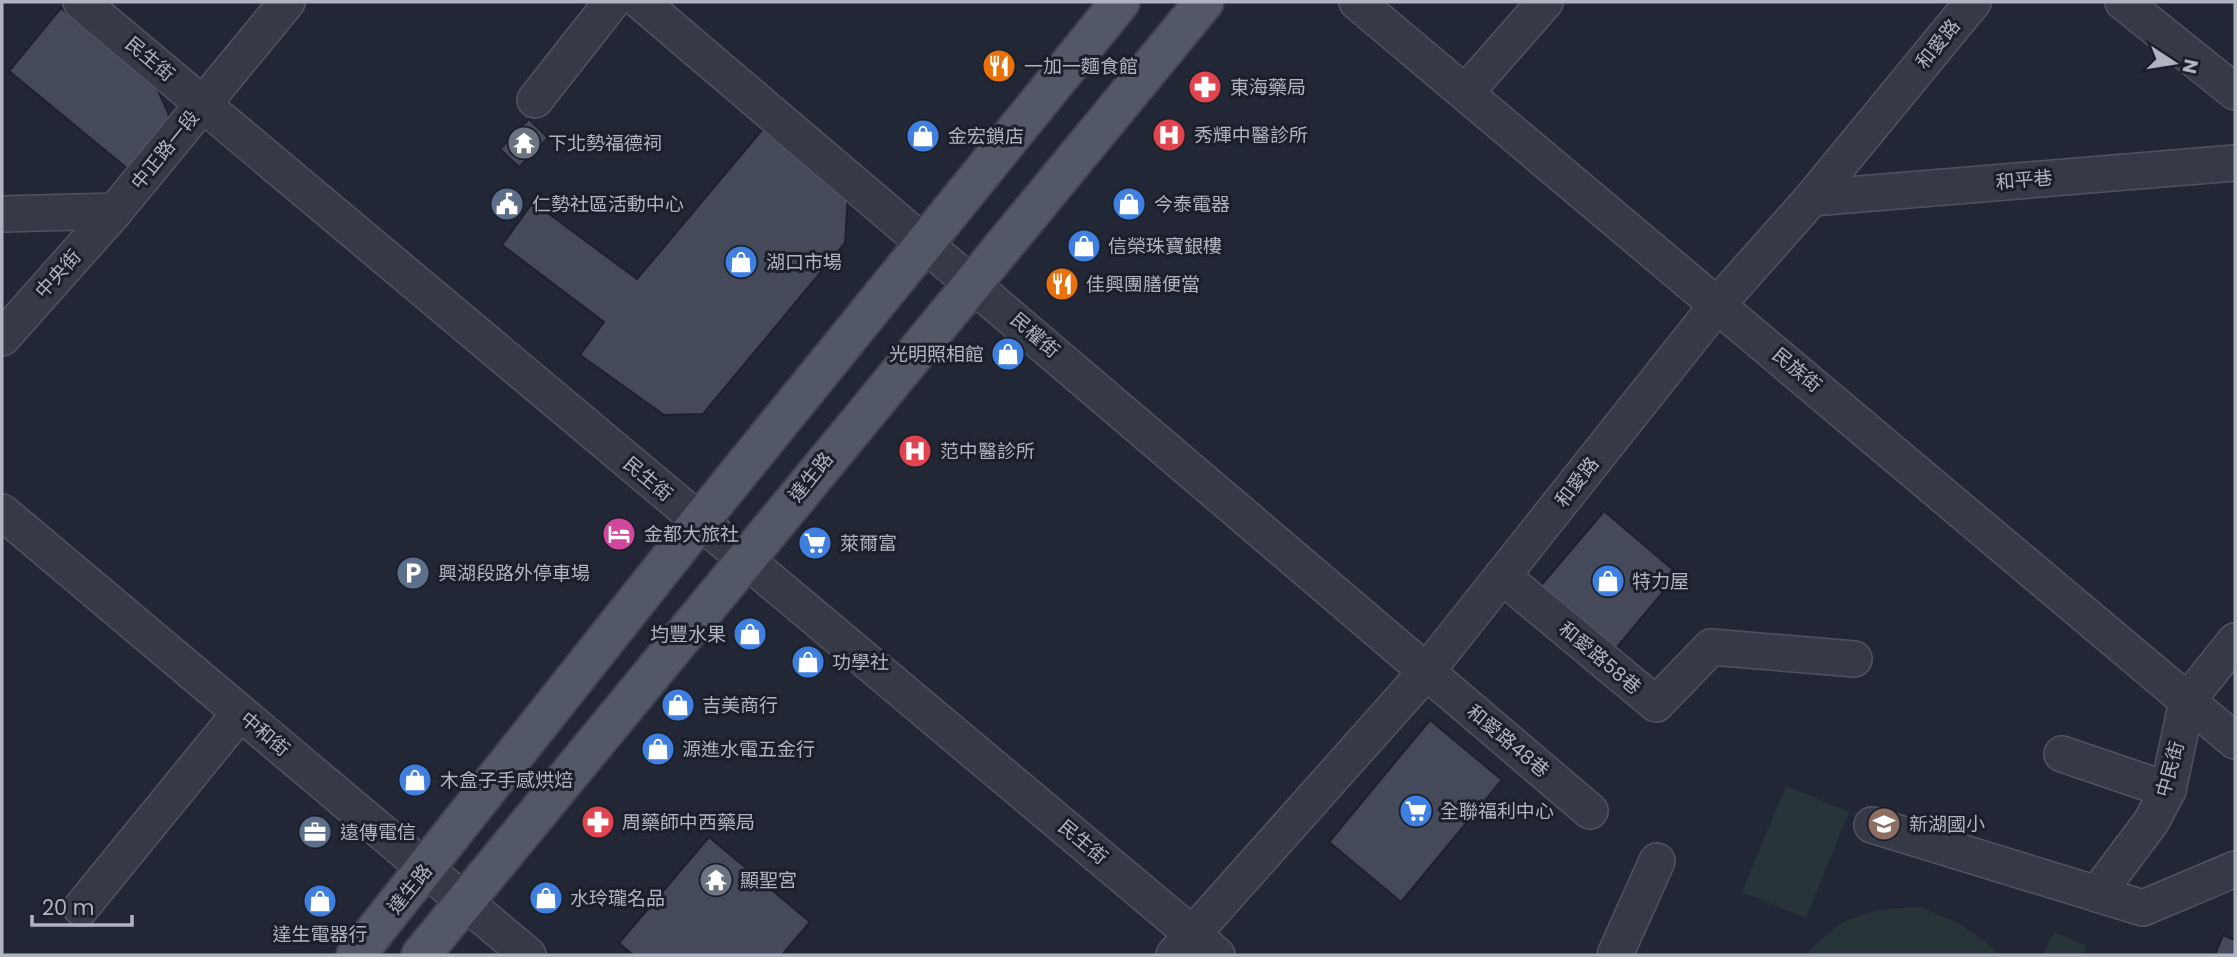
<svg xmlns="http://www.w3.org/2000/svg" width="2237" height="957" viewBox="0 0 2237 957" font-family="Poppins,'Noto Sans TC',sans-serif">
<rect width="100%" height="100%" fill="#222735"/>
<!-- green -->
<g fill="#273539">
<path d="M1786,786L1849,812L1806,918L1742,892Z"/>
<path d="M1921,907L1962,925L2002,955H1806C1843,914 1866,909 1921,907Z"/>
<path d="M2054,932L2086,946L2082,955H2043Z"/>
</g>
<!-- building -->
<g fill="#444a59" stroke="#1d212c" stroke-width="2">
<path d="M61,8L157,88L169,115L164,137L129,170L9,71Z"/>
<path d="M529,119L548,138L519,167L500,149Z"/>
<path d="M768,123L848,194L845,243L703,414L664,415L580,355L604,322L502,245L533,202L637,279Z"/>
<path d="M1604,511L1678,574L1613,652L1538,589Z"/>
<path d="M1430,720L1502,780L1401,902L1329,842Z"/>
<path d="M709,837L810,922L782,955H633L619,943Z"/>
<path d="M2223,935L2235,940V955H2215Z"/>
</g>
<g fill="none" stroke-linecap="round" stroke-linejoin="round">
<defs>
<g id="minor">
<path d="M81,2L1217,955"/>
<path d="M641,2L1590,811"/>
<path d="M1357,2L2235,741"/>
<path d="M2123,2L2235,92"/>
<path d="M1466,92L1545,2"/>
<path d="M535,100L612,2"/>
<path d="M1812,198L2235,163"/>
<path d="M2,214L115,211L287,2"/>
<path d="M2,338L115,211"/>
<path d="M2,512L528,955"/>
<path d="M1502,576L1656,704L1711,647L1854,659"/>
<path d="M2062,754L2168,790"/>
<path d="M1872,825L2143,908L2235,869"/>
<path d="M2097,894L2151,822L2168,790L2187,701L2235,641"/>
<path d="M81,908L240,713"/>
<path d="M1174,955L1426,672L1718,304L1812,198L1973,2"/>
<path d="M1615,955L1657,861"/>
</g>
<g id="major">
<path d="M356,955L699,522L1120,2"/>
<path d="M421,955L1204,2"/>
</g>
</defs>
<!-- minor casing -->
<use href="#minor" stroke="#505460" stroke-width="38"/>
<!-- major casing -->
<use href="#major" stroke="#3f434f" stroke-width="42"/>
<!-- minor -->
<use href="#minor" stroke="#353a46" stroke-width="35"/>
<!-- major -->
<use href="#major" stroke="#535866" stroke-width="38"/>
</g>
<!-- icons -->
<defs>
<symbol id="restaurant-disc" viewBox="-11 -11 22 22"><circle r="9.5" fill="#e8710a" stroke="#1b1f2a"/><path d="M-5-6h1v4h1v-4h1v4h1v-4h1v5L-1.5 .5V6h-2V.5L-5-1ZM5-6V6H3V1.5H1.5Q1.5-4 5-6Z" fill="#fff"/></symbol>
<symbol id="pharmacy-disc" viewBox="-11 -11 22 22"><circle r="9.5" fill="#e0444e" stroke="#1b1f2a"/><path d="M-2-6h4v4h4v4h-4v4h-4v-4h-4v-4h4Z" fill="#fff"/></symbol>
<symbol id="hospital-disc" viewBox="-11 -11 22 22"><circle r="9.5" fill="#e0444e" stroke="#1b1f2a"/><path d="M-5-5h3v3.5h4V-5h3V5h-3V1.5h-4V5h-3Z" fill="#fff"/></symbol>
<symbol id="shop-disc" viewBox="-11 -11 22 22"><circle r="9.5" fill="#3f7fe0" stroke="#1b1f2a"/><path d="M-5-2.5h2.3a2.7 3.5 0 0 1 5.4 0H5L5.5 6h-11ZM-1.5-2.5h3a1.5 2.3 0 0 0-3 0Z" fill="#fff"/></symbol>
<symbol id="temple-disc" viewBox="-11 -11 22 22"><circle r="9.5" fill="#6b7280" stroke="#1b1f2a"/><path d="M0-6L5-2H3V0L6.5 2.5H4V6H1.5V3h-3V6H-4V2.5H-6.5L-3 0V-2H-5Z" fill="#fff"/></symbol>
<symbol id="civic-disc" viewBox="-11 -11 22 22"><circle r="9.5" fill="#5c6f8a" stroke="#1b1f2a"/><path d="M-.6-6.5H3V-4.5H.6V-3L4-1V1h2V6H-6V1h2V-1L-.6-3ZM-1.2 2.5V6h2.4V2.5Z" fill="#fff"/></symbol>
<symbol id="hotel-disc" viewBox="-11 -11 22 22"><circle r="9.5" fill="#d1479c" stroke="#1b1f2a"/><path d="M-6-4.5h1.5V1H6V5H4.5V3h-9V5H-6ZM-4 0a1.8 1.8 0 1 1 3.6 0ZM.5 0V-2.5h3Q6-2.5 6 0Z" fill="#fff"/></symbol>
<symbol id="supermarket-disc" viewBox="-11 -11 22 22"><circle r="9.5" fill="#3f7fe0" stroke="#1b1f2a"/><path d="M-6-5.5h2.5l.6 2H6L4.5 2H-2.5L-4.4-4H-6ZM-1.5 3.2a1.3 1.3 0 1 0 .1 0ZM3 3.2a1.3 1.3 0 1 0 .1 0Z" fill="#fff"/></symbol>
<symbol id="parking-disc" viewBox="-11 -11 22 22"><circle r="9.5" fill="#5c6f8a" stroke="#1b1f2a"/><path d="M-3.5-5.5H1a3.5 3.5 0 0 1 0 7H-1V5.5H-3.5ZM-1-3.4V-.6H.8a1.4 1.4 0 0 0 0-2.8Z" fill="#fff"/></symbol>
<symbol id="school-disc" viewBox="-11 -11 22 22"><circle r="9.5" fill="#8d6e63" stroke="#1b1f2a"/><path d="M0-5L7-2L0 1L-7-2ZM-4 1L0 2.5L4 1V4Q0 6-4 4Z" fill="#fff"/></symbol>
<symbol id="office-disc" viewBox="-11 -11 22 22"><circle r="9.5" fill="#5c6f8a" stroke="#1b1f2a"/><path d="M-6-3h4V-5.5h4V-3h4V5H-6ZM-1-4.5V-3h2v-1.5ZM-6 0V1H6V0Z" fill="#fff"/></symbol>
</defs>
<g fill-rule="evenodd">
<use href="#restaurant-disc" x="980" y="47" width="38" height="38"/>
<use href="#pharmacy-disc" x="1186" y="68" width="38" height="38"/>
<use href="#hospital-disc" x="1150" y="116" width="38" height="38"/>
<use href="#shop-disc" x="904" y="117" width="38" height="38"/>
<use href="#temple-disc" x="505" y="124" width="38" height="38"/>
<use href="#civic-disc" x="488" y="185" width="38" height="38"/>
<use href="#shop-disc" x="1110" y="185" width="38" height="38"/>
<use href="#shop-disc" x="1065" y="227" width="38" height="38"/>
<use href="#shop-disc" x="722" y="243" width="38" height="38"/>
<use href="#restaurant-disc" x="1043" y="265" width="38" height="38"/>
<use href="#shop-disc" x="989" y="335" width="38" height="38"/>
<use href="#hospital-disc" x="896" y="432" width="38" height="38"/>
<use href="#hotel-disc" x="600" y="515" width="38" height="38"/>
<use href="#supermarket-disc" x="796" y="524" width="38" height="38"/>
<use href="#parking-disc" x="394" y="554" width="38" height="38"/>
<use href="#shop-disc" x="1589" y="562" width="38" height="38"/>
<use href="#shop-disc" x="731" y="615" width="38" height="38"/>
<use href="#shop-disc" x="789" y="643" width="38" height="38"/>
<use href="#shop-disc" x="659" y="686" width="38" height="38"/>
<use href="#shop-disc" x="639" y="730" width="38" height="38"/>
<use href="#shop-disc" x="396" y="761" width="38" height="38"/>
<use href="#supermarket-disc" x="1397" y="792" width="38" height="38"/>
<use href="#pharmacy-disc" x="579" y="803" width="38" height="38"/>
<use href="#school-disc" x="1865" y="805" width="38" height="38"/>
<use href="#office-disc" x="296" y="813" width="38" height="38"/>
<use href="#temple-disc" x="697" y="861" width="38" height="38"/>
<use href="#shop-disc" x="527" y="879" width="38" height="38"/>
<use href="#shop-disc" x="301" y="882" width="38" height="38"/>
</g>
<g text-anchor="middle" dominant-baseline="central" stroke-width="6" stroke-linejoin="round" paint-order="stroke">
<!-- street labels -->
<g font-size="19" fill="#b0b4c2" stroke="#1b1f2a">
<text transform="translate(1938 44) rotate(-51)">和愛路</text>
<text transform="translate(150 59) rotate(40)">民生街</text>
<text transform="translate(165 150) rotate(-51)">中正路一段</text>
<text transform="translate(2024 180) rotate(-5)">和平巷</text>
<text transform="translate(58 274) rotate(-48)">中央街</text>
<text transform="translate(1035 335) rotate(41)">民權街</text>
<text transform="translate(1797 370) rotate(40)">民族街</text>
<text transform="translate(811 477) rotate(-51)">達生路</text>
<text transform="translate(648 479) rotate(40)">民生街</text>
<text transform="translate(1577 482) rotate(-52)">和愛路</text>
<text transform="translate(1600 658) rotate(40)">和愛路58巷</text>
<text transform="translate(265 734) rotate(40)">中和街</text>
<text transform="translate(1508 741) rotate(40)">和愛路48巷</text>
<text transform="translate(2170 769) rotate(-74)">中民街</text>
<text transform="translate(1083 842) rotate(40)">民生街</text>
<text transform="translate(410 889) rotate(-51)">達生路</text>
</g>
<!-- poi labels -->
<g font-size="19" fill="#b0b4c2" stroke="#1b1f2a" text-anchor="start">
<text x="1024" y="66">一加一麵食館</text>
<text x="1230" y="87">東海藥局</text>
<text x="1194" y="135">秀輝中醫診所</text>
<text x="948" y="136">金宏鎖店</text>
<text x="548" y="143">下北勢福德祠</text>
<text x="532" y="204">仁勢社區活動中心</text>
<text x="1154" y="204">今泰電器</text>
<text x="1108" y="246">信榮珠寶銀樓</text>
<text x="766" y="262">湖口市場</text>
<text x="1086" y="284">佳興團膳便當</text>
<text x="984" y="354" text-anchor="end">光明照相館</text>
<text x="940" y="451">范中醫診所</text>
<text x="644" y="534">金都大旅社</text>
<text x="840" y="543">萊爾富</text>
<text x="438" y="573">興湖段路外停車場</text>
<text x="1632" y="581">特力屋</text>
<text x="726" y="634" text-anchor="end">均豐水果</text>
<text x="832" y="662">功學社</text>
<text x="702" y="705">吉美商行</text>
<text x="682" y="749">源進水電五金行</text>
<text x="440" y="780">木盒子手感烘焙</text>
<text x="1440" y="811">全聯福利中心</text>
<text x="622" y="822">周藥師中西藥局</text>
<text x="1909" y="824">新湖國小</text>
<text x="340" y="832">遠傳電信</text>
<text x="740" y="880">顯聖宮</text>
<text x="570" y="898">水玲瓏名品</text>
<text x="320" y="934" text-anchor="middle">達生電器行</text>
</g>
</g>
<!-- border -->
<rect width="2237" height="957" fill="none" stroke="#b0b4c2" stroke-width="7"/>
<!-- north arrow -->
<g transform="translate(2174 63) rotate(102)" stroke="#1b1f2a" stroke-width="5" paint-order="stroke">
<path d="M0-5L12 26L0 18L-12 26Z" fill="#b0b4c2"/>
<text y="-10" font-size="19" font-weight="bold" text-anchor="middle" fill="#b0b4c2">N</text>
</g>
<!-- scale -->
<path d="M32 915v10h100v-10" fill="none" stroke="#b0b4c2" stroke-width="3.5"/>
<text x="42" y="915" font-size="21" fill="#b0b4c2" stroke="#1b1f2a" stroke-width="5" paint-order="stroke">20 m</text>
</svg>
